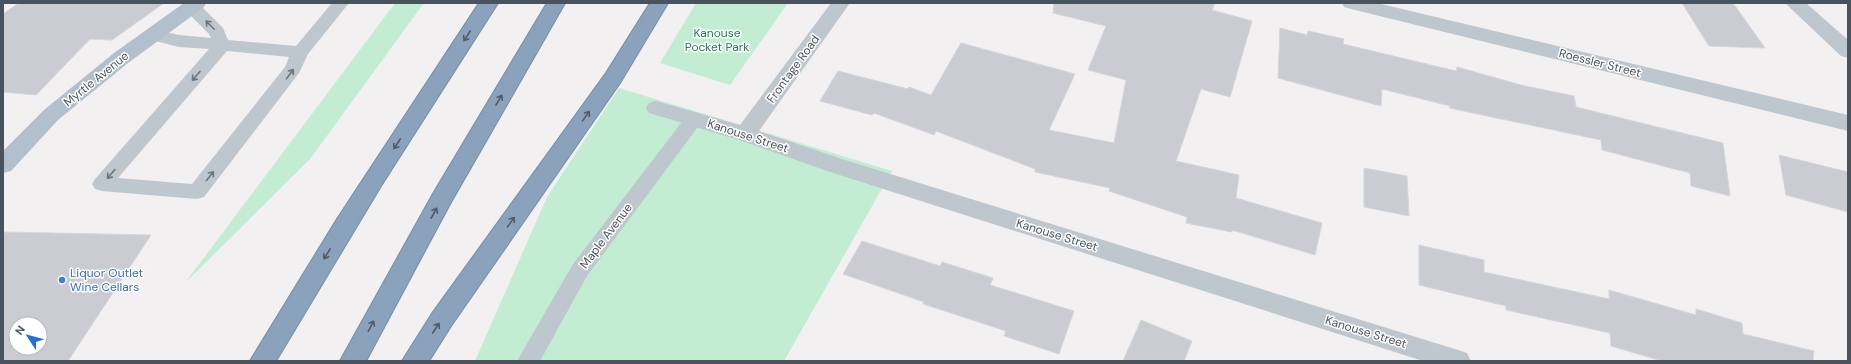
<svg xmlns="http://www.w3.org/2000/svg" width="1851" height="364" viewBox="0 0 1851 364" font-family="'DM Sans',sans-serif">
<rect width="100%" height="100%" fill="#f2f0f0"/>
<!-- green -->
<g fill="#c2edd3">
<path d="M395,3H424L310,159L185,283Z"/>
<path d="M696,3H788L730,85L660,63Z"/>
<path d="M619,88L892,171L784,361H475L547,197Z"/>
</g>
<!-- building -->
<g fill="#caccd2" stroke="#d5d6db" fill-rule="evenodd">
<path d="M19,3H164L112,40L90,39L36,95L3,92V14Z"/>
<path d="M1054,3H1215L1212,10L1252,21L1230,97L1201,89L1176,161L1239,175L1236,198L1322,223L1315,255L1232,230V232L1186,223L1187,217L1109,191L1110,188L1035,172V169L936,131L934,135L874,113L872,115L820,101L838,71L908,89L909,87L931,95L961,43L1075,74L1049,130L1114,143L1126,80L1088,70L1106,26L1053,13Z"/>
<path d="M1682,3H1733L1765,48L1709,46Z"/>
<path d="M1280,28L1307,35L1308,31L1344,39L1343,44L1456,71L1457,67L1521,85L1574,96L1576,107L1723,143L1730,196L1691,186L1690,173L1602,150L1601,140L1449,108L1450,106L1382,89L1381,106L1278,78Z"/>
<path d="M1779,155L1848,172V212L1786,195Z"/>
<path d="M1364,168L1407,176L1409,216L1364,207Z"/>
<path d="M3,232L151,235L68,361H3ZM16,324H40V348H16Z"/>
<path d="M862,241L940,266L942,262L993,278L990,285L1074,311L1059,354L1004,336L1006,331L923,304L924,302L843,274Z"/>
<path d="M1419,245L1484,260V272L1609,299V290L1696,315V309L1742,323L1743,334L1814,351L1813,361H1662L1611,346L1610,333L1506,310V306L1419,285Z"/>
<path d="M1141,320L1192,341L1184,361H1123Z"/>
</g>
<g fill="none" stroke-linecap="round" stroke-linejoin="round">
<defs>
<g id="highway">
<path d="M479,3H498L381,186L276,361H250L337,219Z"/>
<path d="M547,3H565L450,204L366,361H340L434,192Z"/>
<path d="M650,3H668L620,83L451,326L429,361H402L433,312L606,73Z"/>
</g>
</defs>
<!-- highway casing -->
<use href="#highway" stroke="#768da8" stroke-width="2"/>
<!-- lane -->
<g fill="#bfc7ce" fill-rule="evenodd">
<path d="M186,3H198L223,28L228,40L296,46L332,3H349L308,54L299,73L204,197L197,199L102,191L95,189L92,184L95,179L209,49L179,47L147,39L145,35L147,31L153,29L179,35L211,38L209,34L186,11L184,7ZM227,51L289,57L285,67L192,184L118,178Z"/>
<path d="M694,112L700,114L703,119L700,124L587,276L540,361H517L573,264L688,114Z"/>
</g>
<!-- street -->
<g fill="#bfc7ce" fill-rule="evenodd">
<path d="M831,3H850L759,131L842,159L1458,350L1467,353L1471,361H1423L827,171L739,140L649,113L646,108L649,103L656,101L740,125Z"/>
<path d="M1342,3H1377L1848,115V131L1351,9L1344,7Z"/>
<path d="M1785,3H1806L1848,40V58L1841,56Z"/>
</g>
<!-- primary -->
<path fill="#b2bfcd" fill-rule="evenodd" d="M184,3H206L204,7L128,63L58,120L11,171L3,173V151L44,110L114,53Z"/>
<!-- highway -->
<use href="#highway" fill="#8ba2bc" fill-rule="evenodd"/>
</g>
<!-- one-way arrows -->
<defs><path id="oneway-shaft" d="M-6 0H5M1.5-3L5.5 0L1.5 3" fill="none" stroke-width="1.6" stroke-linecap="round" stroke-linejoin="round"/></defs>
<g stroke="#6c767f">
<use href="#oneway-shaft" transform="translate(210 25) rotate(-135)"/>
<use href="#oneway-shaft" transform="translate(290 74) rotate(-53)"/>
<use href="#oneway-shaft" transform="translate(196 76) rotate(131)"/>
<use href="#oneway-shaft" transform="translate(111 174) rotate(131)"/>
<use href="#oneway-shaft" transform="translate(210 176) rotate(-52)"/>
</g>
<g stroke="#505b66">
<use href="#oneway-shaft" transform="translate(467 36) rotate(123)"/>
<use href="#oneway-shaft" transform="translate(499 100) rotate(-59)"/>
<use href="#oneway-shaft" transform="translate(586 116) rotate(-55)"/>
<use href="#oneway-shaft" transform="translate(397 144) rotate(123)"/>
<use href="#oneway-shaft" transform="translate(434 213) rotate(-61)"/>
<use href="#oneway-shaft" transform="translate(511 222) rotate(-55)"/>
<use href="#oneway-shaft" transform="translate(327 254) rotate(122)"/>
<use href="#oneway-shaft" transform="translate(371 326) rotate(-62)"/>
<use href="#oneway-shaft" transform="translate(436 328) rotate(-57)"/>
</g>
<!-- markers -->
<circle fill="#3f7fe0" stroke="#fff" stroke-width="1.5" cx="62" cy="280" r="4"/>
<g text-anchor="middle" dominant-baseline="central" stroke-width="3" stroke-linejoin="round" paint-order="stroke">
<!-- park labels -->
<g font-size="12" fill="#1c7c4e" stroke="#fff">
<text x="717" y="33">Kanouse<tspan x="717" dy="14">Pocket Park</tspan></text>
</g>
<!-- street labels -->
<g font-size="12" fill="#49535d" stroke="#fff">
<text transform="translate(1600 63) rotate(14)">Roessler Street</text>
<text transform="translate(793 69) rotate(-54)">Frontage Road</text>
<text transform="translate(96 79) rotate(-39)">Myrtle Avenue</text>
<text transform="translate(748 136) rotate(18)">Kanouse Street</text>
<text transform="translate(1057 235) rotate(17)">Kanouse Street</text>
<text transform="translate(606 236) rotate(-53)">Maple Avenue</text>
<text transform="translate(1366 332) rotate(17)">Kanouse Street</text>
</g>
<!-- shop labels -->
<g font-size="12" fill="#366cbe" stroke="#fff" text-anchor="start">
<text x="70" y="273">Liquor Outlet<tspan x="70" dy="14">Wine Cellars</tspan></text>
</g>
</g>
<!-- border -->
<rect width="1851" height="364" fill="none" stroke="#49535d" stroke-width="8"/>
<!-- north arrow -->
<g transform="translate(28 336) rotate(306)"><circle r="19" fill="#ffffff" stroke="#b6babe"/>
<path d="M0-3L7 15L0 10L-7 15Z" fill="#2370da"/>
<text y="-6" font-size="11" font-weight="bold" text-anchor="middle" fill="#49535d">N</text>
</g>
</svg>
